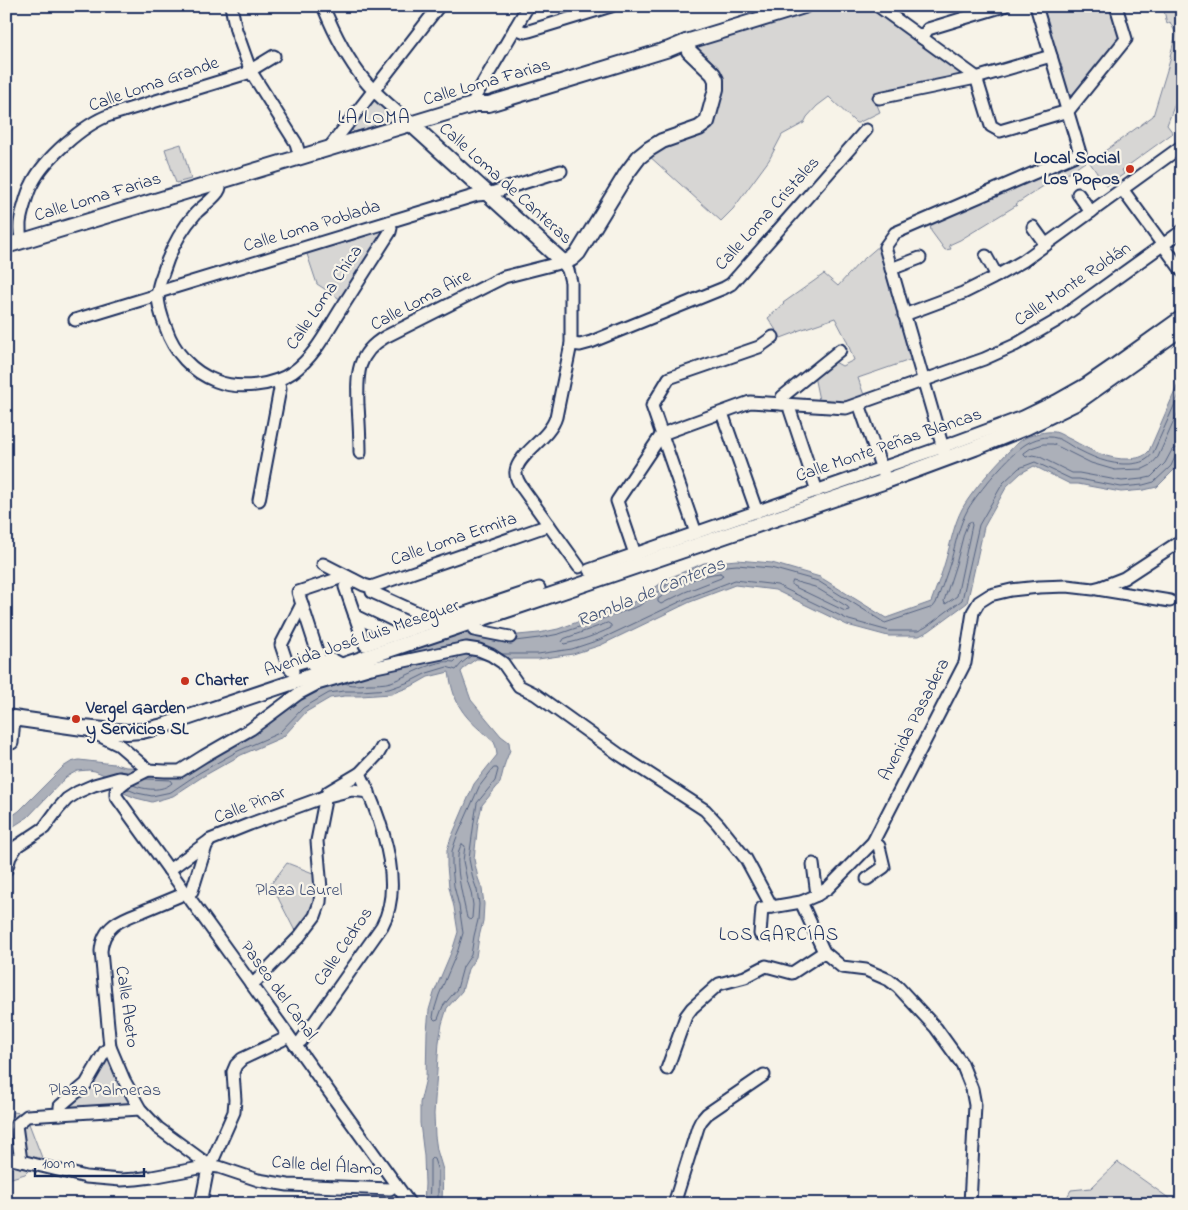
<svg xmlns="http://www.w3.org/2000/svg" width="1188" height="1210" viewBox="0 0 1188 1210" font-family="'Indie Flower',sans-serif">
<rect width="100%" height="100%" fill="#f7f3e8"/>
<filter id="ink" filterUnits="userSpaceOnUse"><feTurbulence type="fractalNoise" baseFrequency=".02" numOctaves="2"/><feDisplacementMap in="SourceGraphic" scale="10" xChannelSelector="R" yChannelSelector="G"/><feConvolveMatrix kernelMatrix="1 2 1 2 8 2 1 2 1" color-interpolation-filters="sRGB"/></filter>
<g filter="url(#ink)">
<!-- green -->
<g fill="#d7d6d4" stroke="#798299">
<path d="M827,6H871L961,71L960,77L873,95L880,112L858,123H856L829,97L817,106L807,117L804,123L782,135L769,160L733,209L721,221L648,155L700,131L719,89L692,46Z"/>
<path d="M1040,6H1111L1121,38L1073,98L1067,96Z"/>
<path d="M1163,6H1182V79L1176,101L1167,125L1173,133L1122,170L1124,174L1106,186L1088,160L1064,176L1062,174L1016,204L1017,205L960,240L949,245L951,249L945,250L931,231L930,224L1067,162L1098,156L1153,116L1171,57L1170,56L1176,34L1170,22L1167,24Z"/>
<path d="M373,100H378L396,117L395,120L354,132L351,129Z"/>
<path d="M181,144L191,179L176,183L165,149Z"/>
<path d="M379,229L382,231L384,234L343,301L317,284L307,254L309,251L336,242L340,244L360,238L362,234Z"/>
<path d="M880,245L913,359L858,378L865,398L852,402L819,400L814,376L833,361L842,366L854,360L846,339L835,318L797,331V332L781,338L768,318L784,304L783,303L824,274L838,286L858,264Z"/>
<path d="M287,863L318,875L320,902L297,935L271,884Z"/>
<path d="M105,1051L140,1109L60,1114Z"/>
<path d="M12,1112L22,1113L28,1121L44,1163L32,1167L25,1174L8,1179L6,1177V1132L10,1124Z"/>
<path d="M1118,1162L1177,1204H1063L1071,1190L1091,1188Z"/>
</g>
<!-- water -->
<path fill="#acb0b9" stroke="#727c95" d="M1182,375V454L1175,469L1157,487L1144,490L1121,492L1078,484H1070L1034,466L1021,473L1007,486L984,527L967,603L929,631L919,636H888L847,625L775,590L735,585L690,602L601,645L573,654L538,659H476L465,667L461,672L471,700L501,736L509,742L510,750L505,763L500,783L482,805L478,822L474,859L478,878L482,889L484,904L483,921L479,937L476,957L468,969L462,991L447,1008L442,1024L439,1042L434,1114L435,1136L437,1150L443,1170L442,1204H424L425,1184L424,1156L420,1123V1103L426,1078L427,1031L429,1010L434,993L453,948L458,932L454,907L449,887L447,866V850L451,838L474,784L497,755L496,747L494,742C467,719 454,709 449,672L428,677L412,686L391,694L361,696H345L330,698L306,712L283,737L241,755L202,777L173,796L152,802L136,798L119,791L108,778L102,774L95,771L89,770L77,771L66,777L28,817L6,831V820L19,811L63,767L71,762L79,760L114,764L126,767L180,768L249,728L298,691L447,633L474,630L510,637L518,635L539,633L558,629L636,601L667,579L704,563L737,560L772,563L820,577L886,618L931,602C936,588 942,574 946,559C951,542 954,524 962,509C971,492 1009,447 1025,438C1034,434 1045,431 1055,432C1060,433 1067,438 1072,440C1090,450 1108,460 1129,459C1137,458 1143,458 1149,451Z"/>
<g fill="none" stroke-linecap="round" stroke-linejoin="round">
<!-- shore -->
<g stroke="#556382" stroke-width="1">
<path d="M1182,403L1158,457L1151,465L1143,469L1115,470L1091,463L1053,444H1043L1031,448L1024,453V455L1026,457L1033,455L1038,456L1072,473H1079L1122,481L1142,479L1151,477L1165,463L1172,450L1177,448L1182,447"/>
<path d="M971,522L972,525L957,596L947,603L945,604L944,601L956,564L964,533L968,523Z"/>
<path d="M720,573L723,575L721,578L685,592L661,604L658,602V599C676,586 698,575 720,573Z"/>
<path d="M793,581L815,587L848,607L849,610L845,611L793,586L792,584Z"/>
<path d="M608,623L611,625V628C596,635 580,641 564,644L562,642L564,639Z"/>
<path d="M515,641L539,638L559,634L639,606L669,583L705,568L737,565L771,568L818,581L885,623L933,607L936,603C941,589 947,574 951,560C956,542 959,525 968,509C978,492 1010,454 1026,444C1034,439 1047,435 1056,438C1061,439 1068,444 1073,447C1092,457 1108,465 1130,464C1141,463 1147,461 1153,453L1182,388"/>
<path d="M502,654H538L572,649L599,640L688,598L735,580L777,585L849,620L889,631H918L926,627L962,600L979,525L1003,483L1019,468L1035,462L1071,479H1079L1121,487L1143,485L1154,482L1171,466L1176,455L1182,453"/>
<path d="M345,683C351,686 360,685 368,684C375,684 384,684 391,682C410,675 434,659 454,662L460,656"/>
<path d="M494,768H497L498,770L495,781L477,803L474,822L469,859L473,879L477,890L479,904L478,920L474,936L471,955L463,967L457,989L443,1006L438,1019L435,1020L433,1018L434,1011L439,995L458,950L463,933L459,906L454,886L452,866V851L456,839L479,787Z"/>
<path d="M133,785C145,790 162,792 172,783L170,780L146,779"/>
<path d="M127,789L137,793L152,796L171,792L199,773L238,751L279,733L303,708L329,693L344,691H361L389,689L409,682L427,673L447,667L456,670L462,663L471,656"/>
<path d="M462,844L465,846L463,861L467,880L471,892L473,905L472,918L470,920L467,918C464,901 451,857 462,844Z"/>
<path d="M429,1204L430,1184V1160L432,1158L434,1159L438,1171V1204"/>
</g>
<defs>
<g id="minor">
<path d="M231,6L236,30L251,72L296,143L300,157"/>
<path d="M323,6C334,33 347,59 365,81C378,97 396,110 411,124"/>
<path d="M878,6L976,77L991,126L1000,131L1068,111L1126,39L1116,6"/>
<path d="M515,28L525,32L529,31L611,6"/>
<path d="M922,38L928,29L1004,6"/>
<path d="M251,70L274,56"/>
<path d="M879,98L976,78L1051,56"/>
<path d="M476,104L475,99L476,95L528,6"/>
<path d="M329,148L439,6"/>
<path d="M219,182C220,186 221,188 218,192C212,200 203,206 196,213C180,231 170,250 163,273C161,279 157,287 158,295C158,305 162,318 166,328C174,352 192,372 216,381C239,390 273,386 293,372C314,357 326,333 339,312C356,285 373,259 390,232L391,228L389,222"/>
<path d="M1122,189L1182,271"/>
<path d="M1078,194L1091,212"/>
<path d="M1033,227L1046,245"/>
<path d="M22,241C18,228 20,219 24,206C26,199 28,191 32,184C44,159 84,124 110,115L251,72"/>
<path d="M986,256L997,276"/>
<path d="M891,269L920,258"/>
<path d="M904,315L963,293L993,278L1023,261L1182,146"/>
<path d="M75,320L154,296L162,291L477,195L488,194L561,171"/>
<path d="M571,344L580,345L591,342L724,288L731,284L866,130"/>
<path d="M782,404V397L840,350"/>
<path d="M859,404L884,475"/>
<path d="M790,405V410L817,491"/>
<path d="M722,413L757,512"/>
<path d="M360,453C360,437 359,421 358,405C357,375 356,354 385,337L504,277L563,262L568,270L571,282V344L556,417C550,438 518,454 516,471C515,478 519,483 523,489L579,567"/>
<path d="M945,455L885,247L895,233L1080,153L1036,6"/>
<path d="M259,500L280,389L278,380"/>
<path d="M696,533L652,406L669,378L759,347L773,337"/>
<path d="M635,554L617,501L662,434L750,402L846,408L984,359L1015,345L1058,320L1182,231"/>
<path d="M323,564L364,585L371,587L372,592L438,622"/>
<path d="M589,570L942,447L1023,417L1056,401L1086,384L1115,364L1182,316"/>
<path d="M354,580L345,587L365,645L436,621"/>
<path d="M371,587L549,525"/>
<path d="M1097,589L1170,601"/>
<path d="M355,616L394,635"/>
<path d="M472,621L474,630L510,637"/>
<path d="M438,622L539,588"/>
<path d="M312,665L332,659L343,665"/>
<path d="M288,666L319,657L298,592L346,576"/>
<path d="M293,671L288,666L281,645L302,604"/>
<path d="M90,731L119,745L148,770"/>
<path d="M6,742L12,743L14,718"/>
<path d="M328,792L360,773L378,754L382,747"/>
<path d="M813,864L817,895"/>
<path d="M6,870L10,857L17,846L44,828L58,809L67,799L78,792L94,785L119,778L125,779L126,781"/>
<path d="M169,870L209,841"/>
<path d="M867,879L884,867L879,846L873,842"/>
<path d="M185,892L179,896C167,901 155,906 143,911C122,919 103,925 101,951L110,1047L124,1080L140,1109L158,1128L210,1166"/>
<path d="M187,895L192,891L206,846L210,840L250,824L324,797L352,790L369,792"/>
<path d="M801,902L824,952L842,967L866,970L889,980L898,987L936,1028L962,1064L972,1089L975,1105L970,1204"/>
<path d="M760,934L762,908L772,907"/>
<path d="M251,984L257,980L299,937L315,916L320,902L321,889L317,841L325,800L324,797"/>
<path d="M295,1045L301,1041L382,926C406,883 379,814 360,773"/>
<path d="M667,1069L686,1016L692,1008L719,984L745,977L766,966L792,973L824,952"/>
<path d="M60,1114V1106L86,1084L105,1051L110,1047"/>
<path d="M6,1161L7,1158L21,1161L86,1177L121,1180L136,1179L152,1177L210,1166L219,1167L258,1180L288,1185L390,1189L396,1185"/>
<path d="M21,1161L16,1125L27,1116L140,1109"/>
<path d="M201,1204L207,1173L234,1112L235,1100L233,1072L236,1065L242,1059L282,1040L288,1035"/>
<path d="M410,1204L118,799L116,796V791L120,786L126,781L148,770L165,771H180L204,756L251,729L298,694L317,684L371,668L466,648L479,650L491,655L503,663L519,686L535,694L620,755L705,810L718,824L746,859L772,907L801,902L817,895L828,888L873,842L965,663L973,612L979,602L990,595L1011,590L1039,587L1067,586L1093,589L1101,587L1124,578L1182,540"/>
<path d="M674,1204L698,1127L701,1121L707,1114L764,1075"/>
</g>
<g id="major">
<path d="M411,124L563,262C570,261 573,258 578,253L627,173L639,157L649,149L662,141L699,128L707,122L716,89V80L713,74L689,51L686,42"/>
<path d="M6,246L476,104H489L669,49L686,42L804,6"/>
<path d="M6,717L83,728L127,732L142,731L163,726L575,587L886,481L975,448L1027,427L1076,403L1182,328"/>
</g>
</defs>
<!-- minor casing -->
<use href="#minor" stroke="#1b2f5e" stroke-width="15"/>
<!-- major casing -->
<use href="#major" stroke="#1b2f5e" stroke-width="18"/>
<!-- minor -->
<use href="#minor" stroke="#f7f3e8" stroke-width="11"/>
<!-- major -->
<use href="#major" stroke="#f7f3e8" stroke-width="14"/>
</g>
</g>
<!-- markers -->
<g fill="#c8321e" stroke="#f7f3e8" stroke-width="2">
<circle cx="1130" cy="169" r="5"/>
<circle cx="185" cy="681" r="5"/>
<circle cx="76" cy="719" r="5"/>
</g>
<g text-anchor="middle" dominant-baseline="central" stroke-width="4.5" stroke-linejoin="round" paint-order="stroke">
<!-- street labels -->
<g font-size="18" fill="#1b2f5e" stroke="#f7f3e8">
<text transform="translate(487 83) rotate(-16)">Calle Loma Farias</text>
<text transform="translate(154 85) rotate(-19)">Calle Loma Grande</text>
<text transform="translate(505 184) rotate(42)">Calle Loma de Canteras</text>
<text transform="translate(98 198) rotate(-17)">Calle Loma Farias</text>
<text transform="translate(768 214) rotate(-48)">Calle Loma Cristales</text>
<text transform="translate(312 227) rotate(-17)">Calle Loma Poblada</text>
<text transform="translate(1073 285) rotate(-34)">Calle Monte Roldán</text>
<text transform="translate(325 298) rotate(-56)">Calle Loma Chica</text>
<text transform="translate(421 301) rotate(-28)">Calle Loma Aire</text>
<text transform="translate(889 446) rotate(-19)">Calle Monte Peñas Blancas</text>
<text transform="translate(454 540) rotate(-19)">Calle Loma Ermita</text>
<text transform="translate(362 639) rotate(-19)">Avenida José Luis Meseguer</text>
<text transform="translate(915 720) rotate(-63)">Avenida Pasadera</text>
<text transform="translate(250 806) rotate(-21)">Calle Pinar</text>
<text transform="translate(344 947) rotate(-56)">Calle Cedros</text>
<text transform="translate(278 991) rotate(54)">Paseo del Canal</text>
<text transform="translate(126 1007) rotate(82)">Calle Abeto</text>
<text transform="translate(327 1167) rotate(4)">Calle del Álamo</text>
</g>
<!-- poi labels -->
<g font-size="18" font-weight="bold" fill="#1b2f5e" stroke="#f7f3e8" text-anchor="start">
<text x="1120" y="159" text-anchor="end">Local Social<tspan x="1120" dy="21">Los Popos</tspan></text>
<text x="195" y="681">Charter</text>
<text x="86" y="709">Vergel Garden<tspan x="86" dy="21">y Servicios SL</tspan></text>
</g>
<!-- park labels -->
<g font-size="18" fill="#415076" stroke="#f7f3e8">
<text x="299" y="891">Plaza Laurel</text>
<text x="105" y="1091">Plaza Palmeras</text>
</g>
<!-- neighbourhood labels -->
<g font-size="19" letter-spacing="1" fill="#1b2f5e" stroke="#f7f3e8">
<text x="374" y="118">LA LOMA</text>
<text x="779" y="935">LOS GARCÍAS</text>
</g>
<!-- water labels -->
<g font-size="19" font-style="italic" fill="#465679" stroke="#f7f3e8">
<text transform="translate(651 593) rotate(-22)">Rambla de Canteras</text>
</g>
</g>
<!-- margin -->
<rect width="1188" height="1210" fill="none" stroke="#f7f3e8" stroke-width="25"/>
<rect x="12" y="12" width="1163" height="1185" fill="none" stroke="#1b2f5e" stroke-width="2" filter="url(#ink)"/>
<!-- scale -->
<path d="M35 1168v8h109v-8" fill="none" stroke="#1b2f5e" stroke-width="2.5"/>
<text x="42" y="1168" font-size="15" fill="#1b2f5e" stroke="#f7f3e8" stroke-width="4" paint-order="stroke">100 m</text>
</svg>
